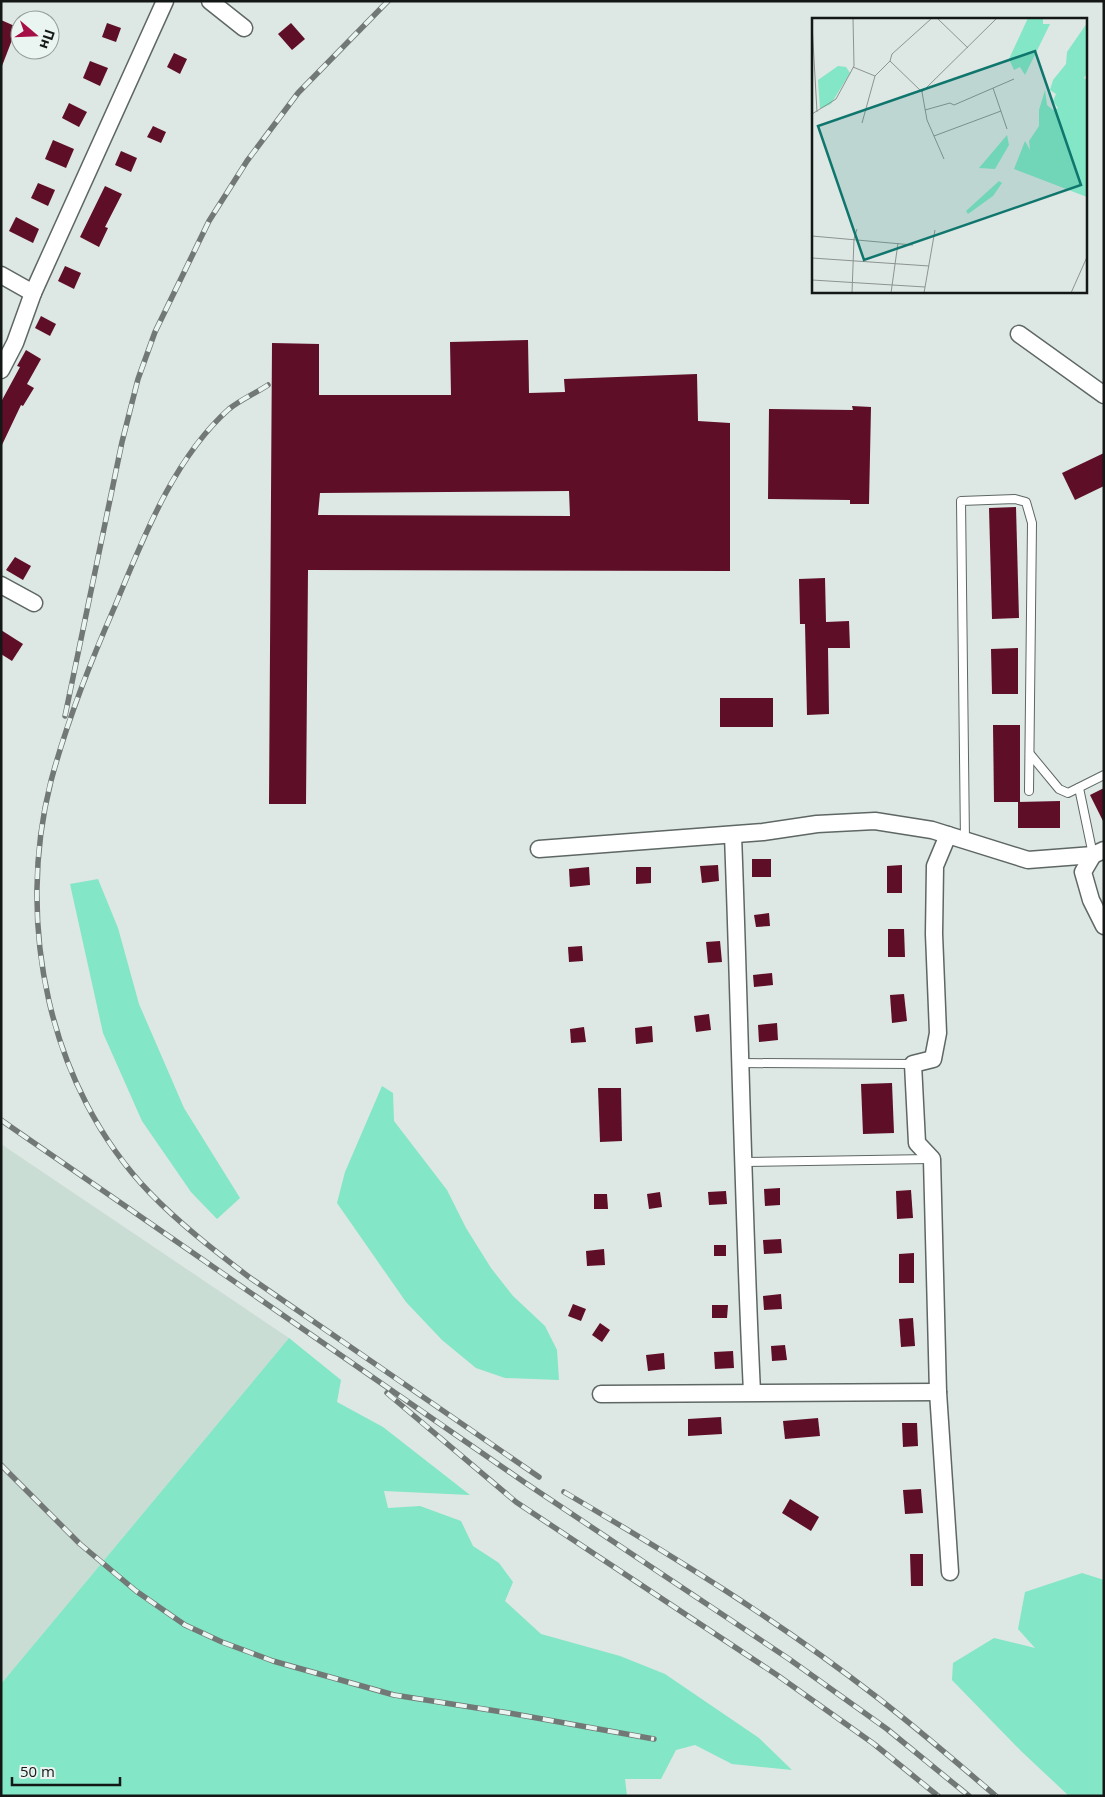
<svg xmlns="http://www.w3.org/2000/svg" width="1105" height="1797" viewBox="0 0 1105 1797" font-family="'Open Sans',sans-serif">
<rect width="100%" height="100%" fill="#dde7e3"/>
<!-- built -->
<path fill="#caddd5" d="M1,1144L289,1338L1,1684Z"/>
<!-- green -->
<g fill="#83e6c6">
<path d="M98,879L118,928L139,1004L184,1108L240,1198L217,1219L191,1192L142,1121L103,1033L70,884Z"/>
<path d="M382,1086L393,1093L394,1121L447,1190L466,1228L491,1268L513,1296L545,1326L557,1350L559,1380L505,1378L476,1368L442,1340L406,1302L337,1203L345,1172Z"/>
<path d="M289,1338L341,1380L337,1402L383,1427L470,1495L384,1491L388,1508L420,1506L461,1521L473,1546L499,1563L513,1582L505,1601L541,1634L620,1656L665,1674L759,1738L792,1770L732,1764L695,1745L676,1750L661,1779H625L627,1796H1V1684Z"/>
<path d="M1082,1573L1104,1580V1796H1069L1021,1751L952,1680L953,1663L994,1638L1035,1648L1018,1629L1025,1592Z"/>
</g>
<!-- building -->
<g fill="#5e0e27" fill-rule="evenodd">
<path d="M1,20L17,27L2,66L1,65Z"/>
<path d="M107,23L121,28L116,42L102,37Z"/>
<path d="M291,23L305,39L292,50L278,34Z"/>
<path d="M174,53L187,59L180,74L167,67Z"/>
<path d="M90,61L108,68L100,86L83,78Z"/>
<path d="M69,103L87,112L79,127L62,118Z"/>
<path d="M153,126L166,132L161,143L147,137Z"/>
<path d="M53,140L74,149L66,168L45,159Z"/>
<path d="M121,151L137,158L131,172L115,165Z"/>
<path d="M38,183L55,190L48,206L31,198Z"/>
<path d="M105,186L122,194L105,227L108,228L99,247L80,237Z"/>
<path d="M16,217L39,229L33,243L9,231Z"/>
<path d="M65,266L81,273L74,289L58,281Z"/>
<path d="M41,316L56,324L50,336L35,328Z"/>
<path d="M528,340L529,393L565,392L564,379L697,374L698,421L730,423V571L308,570L306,804H269L272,343L319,344V395H451L450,342ZM569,491L570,516L318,515L320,493Z"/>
<path d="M26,350L41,359L27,384L34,388L23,406L21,405L1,447V402L20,367L17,366Z"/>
<path d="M852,406L871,407L869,504H850V500L768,499L769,409L853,410Z"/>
<path d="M1104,453V486L1075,500L1062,473Z"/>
<path d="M1016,507L1019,618L992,619L989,508Z"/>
<path d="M15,557L31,566L23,580L6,570Z"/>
<path d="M825,578L826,622L849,621L850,648H828L829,714L807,715L805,624H800L799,579Z"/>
<path d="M1,630L23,644L12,661L1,654Z"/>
<path d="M1018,648V694H992L991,649Z"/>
<rect x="720" y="698" width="53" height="29"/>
<path d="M993,725H1020V802H994Z"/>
<path d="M1104,788V823L1090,795Z"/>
<path d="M1060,801V828H1018V802Z"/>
<rect x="752" y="859" width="19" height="18"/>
<path d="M718,865L719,881L702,883L700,866Z"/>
<path d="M902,865V893H887V866Z"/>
<path d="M589,867L590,885L570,887L569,869Z"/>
<path d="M636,867H651V883L636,884Z"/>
<path d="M769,913L770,926L756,927L754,915Z"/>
<path d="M888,929H904L905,957H888Z"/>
<path d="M720,941L722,962L708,963L706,942Z"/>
<path d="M582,946L583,961L569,962L568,947Z"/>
<path d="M772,973L773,985L754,987L753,975Z"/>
<path d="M904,994L907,1021L892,1023L890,995Z"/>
<path d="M709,1014L711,1030L696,1032L694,1016Z"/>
<path d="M777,1023L778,1040L759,1042L758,1025Z"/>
<path d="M652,1026L653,1042L636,1044L635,1028Z"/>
<path d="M584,1027L586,1042L571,1043L570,1029Z"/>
<path d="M892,1083L894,1133L863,1134L861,1084Z"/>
<path d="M598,1088H621L622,1141L600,1142Z"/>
<path d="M780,1188V1205L765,1206L764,1189Z"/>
<path d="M911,1190L913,1218L897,1219L896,1191Z"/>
<path d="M726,1191L727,1204L709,1205L708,1192Z"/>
<path d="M660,1192L662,1207L649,1209L647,1194Z"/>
<path d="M594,1194H607L608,1209H594Z"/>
<path d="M781,1239L782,1253L764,1254L763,1240Z"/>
<rect x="714" y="1245" width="12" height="11"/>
<path d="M604,1249L605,1265L587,1266L586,1251Z"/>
<path d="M914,1253V1283H899V1254Z"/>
<path d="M781,1294L782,1309L764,1310L763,1296Z"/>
<path d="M573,1304L586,1309L581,1321L568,1316Z"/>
<path d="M712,1305H728L727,1318H712Z"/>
<path d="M913,1318L915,1346L901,1347L899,1319Z"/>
<path d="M600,1323L610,1330L602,1342L592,1335Z"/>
<path d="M785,1345L787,1360L772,1361L771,1346Z"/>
<path d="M733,1351L734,1368L715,1369L714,1352Z"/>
<path d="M664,1353L665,1369L648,1371L646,1355Z"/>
<path d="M721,1417L722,1434L688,1436V1419Z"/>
<path d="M818,1418L820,1436L785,1439L783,1421Z"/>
<path d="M902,1423H917L918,1446L903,1447Z"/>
<path d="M921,1489L923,1513L905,1514L903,1490Z"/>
<path d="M790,1499L819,1517L811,1531L782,1513Z"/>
<path d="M910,1554H923V1586H911Z"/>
</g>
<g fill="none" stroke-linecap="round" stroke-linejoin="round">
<defs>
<g id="service">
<path d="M1030,754L1059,789L1068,793L1104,775"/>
<path d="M1079,788L1093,855"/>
<path d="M965,841L961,501L1015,499L1026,502L1032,523L1029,791"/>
<path d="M741,1063L913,1064"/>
<path d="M743,1162L930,1159"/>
</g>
<g id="minor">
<path d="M210,1L244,28"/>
<path d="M1,275L33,293"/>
<path d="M1019,334L1104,395"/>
<path d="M1,370L15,343L33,293L165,1"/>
<path d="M1,585L34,603"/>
<path d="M733,835C740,1020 743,1206 752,1392"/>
<path d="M948,835L935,866L934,934L938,1033L933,1059L913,1064L917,1143L932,1159L938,1392L950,1572"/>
<path d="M539,849L763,832L817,824L875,821L932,830L1028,860L1093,855L1104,850"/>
<path d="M1093,855L1083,872L1091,900L1104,926"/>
<path d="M601,1394L938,1392"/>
</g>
</defs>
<!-- service casing -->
<use href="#service" stroke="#5e6764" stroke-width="10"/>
<!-- minor casing -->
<use href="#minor" stroke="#5e6764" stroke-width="19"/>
<!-- service -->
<use href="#service" stroke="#fff" stroke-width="8"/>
<!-- minor -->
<use href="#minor" stroke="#fff" stroke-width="16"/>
<defs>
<g id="rail">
<path d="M268,385C256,393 240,400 229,409C173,459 143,539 115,606C90,663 67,721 51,781C15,922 48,1087 150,1193C180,1224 215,1251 249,1277L539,1477"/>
<path d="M65,716L122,442L138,379L155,332L209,221L247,161L298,93L388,1"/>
<path d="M1,1120L524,1482L789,1659L887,1729L969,1796"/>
<path d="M387,1393L516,1502L777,1675L874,1744L938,1796"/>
<path d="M1,1465L80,1544L136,1591L185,1625L222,1642L273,1661L394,1695L509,1713L654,1739"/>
<path d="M564,1492C671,1555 776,1619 874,1695C916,1727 956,1762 996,1796"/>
</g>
</defs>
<!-- rail casing -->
<use href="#rail" stroke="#717875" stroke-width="5.5"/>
<!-- rail -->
<use href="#rail" stroke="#eaf4f0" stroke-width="4" stroke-dasharray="11" stroke-linecap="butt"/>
</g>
<!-- overview -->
<g transform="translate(812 18)">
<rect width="275" height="275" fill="#dde7e3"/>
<path d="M216,0H231V6H238L213,57L208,49L202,52L197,41ZM275,5V55L272,60L275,62V179L202,151L213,123L218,132L217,123L227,108V92L233,72L235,87L241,92L246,90L241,83L244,76L238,72L241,62L254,46L255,34ZM26,48L34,49L38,55L19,86L8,91L6,62ZM195,117L197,127L183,151L167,150ZM187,163L190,165L181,178L156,196L154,193Z" fill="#83e6c6"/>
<path fill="none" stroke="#8c9491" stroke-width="1" d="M125,0L156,30M0,6L5,94M78,43L110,74L115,102L132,141M41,49L63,58L78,43L80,36L120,0M181,70L195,111M110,74L185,0M113,92L138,85L142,87L202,61M0,96L24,81L42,48L41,0M50,105L63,58M122,118L189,93M0,218L101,227M0,240L117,248M0,262L113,269M40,275L42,221L45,211M79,275L86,225M112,275L123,212M259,275L275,239"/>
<path fill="#0f766e" fill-opacity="0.15" stroke="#0f766e" stroke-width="2.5" d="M223,33L269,167L52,242L6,108Z"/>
<rect width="275" height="275" fill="none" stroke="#131715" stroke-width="2.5"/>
</g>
<!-- border -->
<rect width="1105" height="1797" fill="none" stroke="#131715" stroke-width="5"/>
<!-- north arrow -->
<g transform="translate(35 35) rotate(109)"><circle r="24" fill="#eaf4f0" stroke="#949c98"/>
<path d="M0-4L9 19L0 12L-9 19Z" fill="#a60f45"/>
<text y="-8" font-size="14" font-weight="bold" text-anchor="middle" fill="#131715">Пн</text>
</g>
<!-- scale -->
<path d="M12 1777v8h108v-8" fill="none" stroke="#131715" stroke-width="2.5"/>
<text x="20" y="1777" font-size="15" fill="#131715" stroke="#eaf4f0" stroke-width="4" paint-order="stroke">50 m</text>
</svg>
